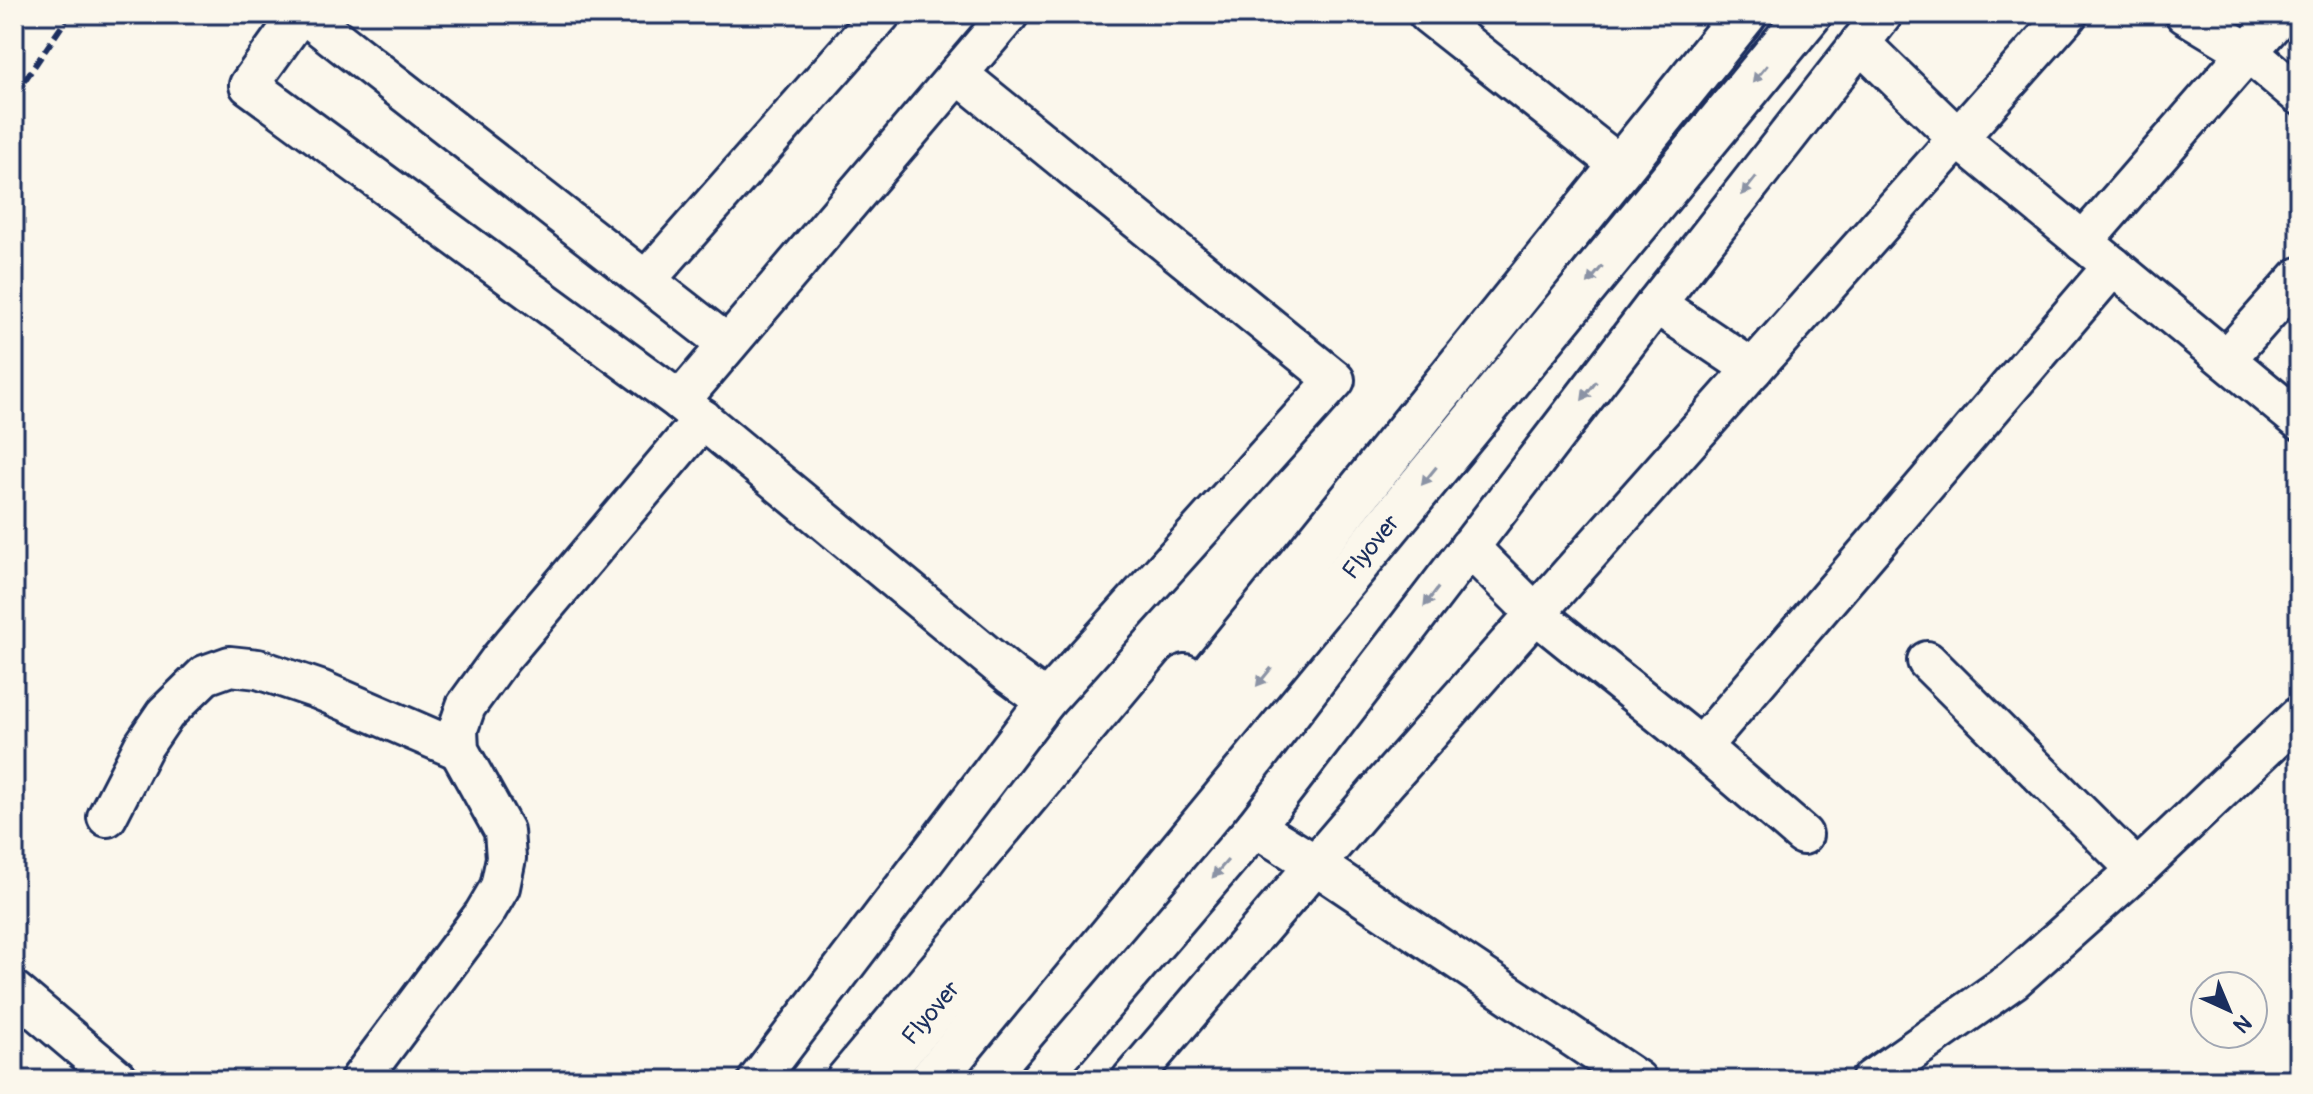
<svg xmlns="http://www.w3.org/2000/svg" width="2313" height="1094" viewBox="0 0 2313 1094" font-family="Pangolin,sans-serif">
<rect width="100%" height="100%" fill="#fbf7ec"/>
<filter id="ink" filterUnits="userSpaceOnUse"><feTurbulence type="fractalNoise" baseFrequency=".0125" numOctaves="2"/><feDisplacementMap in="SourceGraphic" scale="16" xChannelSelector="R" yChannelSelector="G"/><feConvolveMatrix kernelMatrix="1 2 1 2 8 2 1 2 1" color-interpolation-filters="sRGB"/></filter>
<g filter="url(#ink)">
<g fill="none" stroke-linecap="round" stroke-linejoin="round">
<defs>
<g id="minor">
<path d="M300,14L249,85L680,401"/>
<path d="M304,14L727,344"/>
<path d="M1009,14L680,401L1012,676L1046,701"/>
<path d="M1428,14L1608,156"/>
<path d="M2185,14L2248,52L2299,95"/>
<path d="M1860,43L1958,138L2299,420"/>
<path d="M2083,242L2281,14"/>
<path d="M646,280L881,14"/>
<path d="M1656,304L1753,369"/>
<path d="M2226,359L2299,277"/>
<path d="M1469,547L1536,614L1701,747L1803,835"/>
<path d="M1927,661L2137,870"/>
<path d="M1701,747L2113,266"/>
<path d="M107,817L144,745L165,714L205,675L230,666L258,669L320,690L459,750"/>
<path d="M1255,827L1316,865L1637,1080"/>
<path d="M14,991L119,1080"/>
<path d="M360,1080L484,914L500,887L506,858L504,831L459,750L458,729L466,706L501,658L703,419"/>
<path d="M758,1080L1046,701L1335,380L958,74"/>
<path d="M845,1080L1185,674"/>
<path d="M1039,1080L1255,827L1656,304L1883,14"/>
<path d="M1131,1080L1386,782L2068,14"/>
<path d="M1871,1080L2013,980L2137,870L2299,716"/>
</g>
<g id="highway">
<path d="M875,1080L1146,756L1744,14"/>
<path d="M932,1080L1809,14"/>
</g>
</defs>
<!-- minor casing -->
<use href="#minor" stroke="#1b2f5e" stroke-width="44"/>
<!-- highway casing -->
<use href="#highway" stroke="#1b2f5e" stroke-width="50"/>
<!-- minor -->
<use href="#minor" stroke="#fbf7ec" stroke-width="38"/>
<!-- highway -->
<use href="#highway" stroke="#fbf7ec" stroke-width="44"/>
<!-- rail -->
<g stroke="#1b2f5e" stroke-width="6" stroke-dasharray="12 6" stroke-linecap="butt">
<path d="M14,31L26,14"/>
<path d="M14,96L70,14"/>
</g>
</g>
<!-- one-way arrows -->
<defs><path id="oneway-solid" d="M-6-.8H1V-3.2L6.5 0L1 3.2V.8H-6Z" transform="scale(2)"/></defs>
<g fill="#8b93a5">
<use href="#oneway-solid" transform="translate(1760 74) rotate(129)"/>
<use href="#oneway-solid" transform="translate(1749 186) rotate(128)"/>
<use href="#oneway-solid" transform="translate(1595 275) rotate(129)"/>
<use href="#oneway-solid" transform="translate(1589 391) rotate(128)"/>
<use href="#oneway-solid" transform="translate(1429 476) rotate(129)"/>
<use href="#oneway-solid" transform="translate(1431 597) rotate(127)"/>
<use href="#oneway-solid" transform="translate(1264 677) rotate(129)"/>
<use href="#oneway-solid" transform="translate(1220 869) rotate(131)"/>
</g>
</g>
<g text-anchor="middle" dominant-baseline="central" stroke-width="6" stroke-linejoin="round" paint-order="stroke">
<!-- street labels -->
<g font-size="24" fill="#1b2f5e" stroke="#fbf7ec">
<text transform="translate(1371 547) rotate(-51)">Flyover</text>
<text transform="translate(931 1013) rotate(-50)">Flyover</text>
</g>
</g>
<!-- margin -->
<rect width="2313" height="1094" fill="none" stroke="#fbf7ec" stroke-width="48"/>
<rect x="24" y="24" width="2265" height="1046" fill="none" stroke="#1b2f5e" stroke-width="3" filter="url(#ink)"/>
<!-- north arrow -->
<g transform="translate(2229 1010) rotate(136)"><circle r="38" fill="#fbf7ec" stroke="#a1a7b3" stroke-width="2"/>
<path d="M0-6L14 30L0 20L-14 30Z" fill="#1b2f5e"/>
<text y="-12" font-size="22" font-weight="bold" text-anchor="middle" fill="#1b2f5e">N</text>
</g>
</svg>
